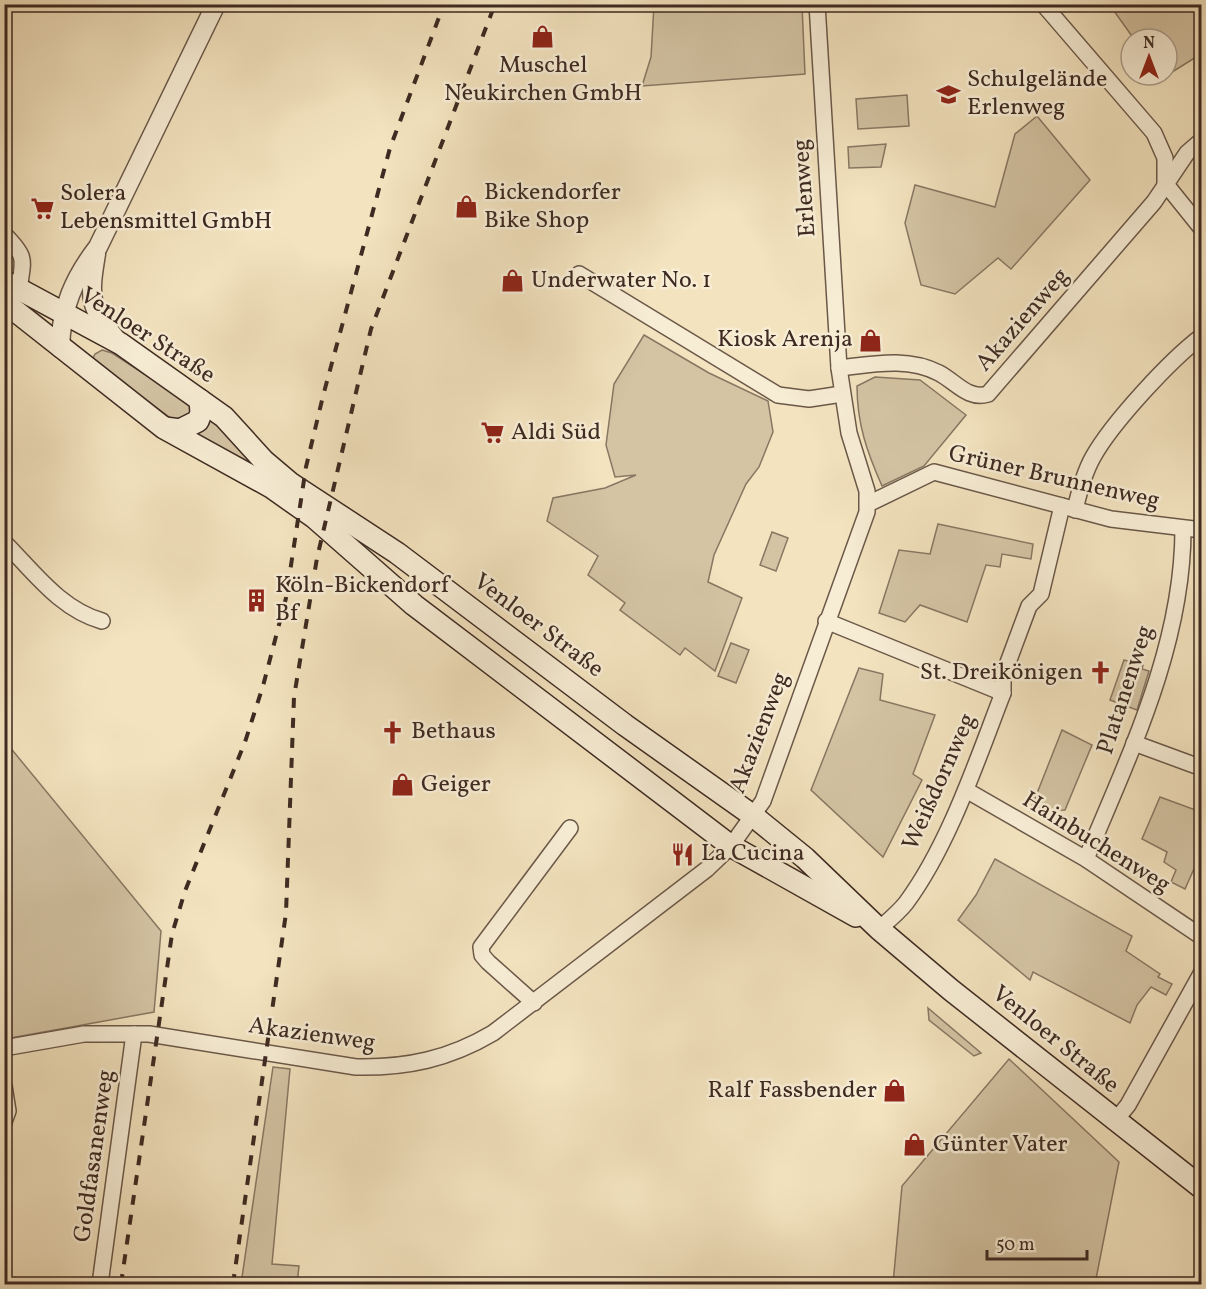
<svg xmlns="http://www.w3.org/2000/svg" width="1206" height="1289" viewBox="0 0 1206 1289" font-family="Vollkorn,serif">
<rect width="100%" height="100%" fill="#f3e3bf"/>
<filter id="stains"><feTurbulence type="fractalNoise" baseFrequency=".00333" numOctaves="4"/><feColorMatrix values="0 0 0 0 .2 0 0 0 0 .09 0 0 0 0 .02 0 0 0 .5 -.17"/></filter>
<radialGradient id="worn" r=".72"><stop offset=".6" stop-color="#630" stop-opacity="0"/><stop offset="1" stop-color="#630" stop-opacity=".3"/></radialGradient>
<!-- green -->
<g fill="#d4c4a4" stroke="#897763" stroke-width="1.5">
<path d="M654,5H802L805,74L642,86L651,57Z"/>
<path d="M1124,5H1201V54L1161,79L1158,75H1167V39H1134L1114,11Z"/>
<path d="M907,95L909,126L858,129L856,99Z"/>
<path d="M1037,116L1090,180L1011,269L998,258L955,294L921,285L905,223L915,185L995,207L1015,134Z"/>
<path d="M886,144L881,167L849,168L848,147Z"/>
<path d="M644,335L709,373L768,401L773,432L759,467L746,484L714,555L708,582L742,598L715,671L685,648L680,655L620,610L625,603L588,575L598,556L547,521L553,498L605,488L636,475L615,477L606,445L614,384Z"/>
<path d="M102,350L112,353L189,403L191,411L186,420L172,419L92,360L95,354Z"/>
<path d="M875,377L920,380L966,415L924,466L882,486C867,452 857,424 857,386Z"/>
<path d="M211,418L273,477L191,435Z"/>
<path d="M938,524L1033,544L1031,559L1002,554L1000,567L986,565L967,622L920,605L905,622L879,613L899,550L930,554Z"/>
<path d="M772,532L788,538L776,571L760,565Z"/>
<path d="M731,643L749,650L736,683L718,676Z"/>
<path d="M1124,660L1143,665L1142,669L1149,671L1137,710L1110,700Z"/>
<path d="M859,668L883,674L880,700L935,715L913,774L922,780L883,857L811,790Z"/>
<path d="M1062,730L1092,745L1065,810L1030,811Z"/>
<path d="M4,740L161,931L154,1012L5,1039Z"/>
<path d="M1160,797L1201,812V853L1185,889L1171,882L1176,870L1164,862L1167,852L1142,839Z"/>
<path d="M995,859L1132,936L1126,951L1160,974L1158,977L1172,984L1166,995L1151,987L1137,1005L1130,1023L1033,972L1030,980L958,920L976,895Z"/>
<path d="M928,1008L981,1053L974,1056L929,1020Z"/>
<path d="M1009,1059L1119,1162L1095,1284H893L902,1186Z"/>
<path d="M273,1067L290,1069L272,1264L299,1266L297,1284H241Z"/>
</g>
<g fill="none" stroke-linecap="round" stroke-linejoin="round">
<defs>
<g id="minor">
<path d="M1043,4L1154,133L1165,158V183L1202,229"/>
<path d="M4,234C28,258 23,259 19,290"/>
<path d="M579,274L778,395L809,399L842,394"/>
<path d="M839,368C874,364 908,357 939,373C956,382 968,400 988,394L1154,202L1187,153L1202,140"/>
<path d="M868,504L934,472L1111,519L1202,530"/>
<path d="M1075,510C1079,492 1084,473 1093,457C1112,423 1170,360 1202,336"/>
<path d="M4,542C34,572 60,609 102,621"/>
<path d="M826,621L1003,693"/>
<path d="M1134,743L1202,768"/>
<path d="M966,790L1086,859L1202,937"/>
<path d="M1086,859C1130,753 1183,645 1183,529"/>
<path d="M879,929C888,921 898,913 906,903C949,845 977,760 1003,693V676L1029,606L1041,594L1062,506"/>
<path d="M534,1003L488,962L482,955L481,947L570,828"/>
<path d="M4,1048L84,1034H149L356,1067C407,1068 449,1059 493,1033L707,869L731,846L763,801L867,512V491L849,433L839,368L817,4"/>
<path d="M4,1086L8,1111L4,1122"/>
<path d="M1115,1121L1128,1105L1202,972"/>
<path d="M100,1284L134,1034"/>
</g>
<g id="tertiary">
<path d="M96,254C89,296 88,308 118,341"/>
<path d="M60,348C61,308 74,278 98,247L216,4"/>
</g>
<g id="secondary">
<path d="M4,281L121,344L200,400L224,417L264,461L290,483L397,553L625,725L752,815L805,858L879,929L951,990L1202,1188"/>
<path d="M4,302L164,428L271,487L315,518L414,605L731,846L856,916"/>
<path d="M165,428L180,430L198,421L201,413L200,400"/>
</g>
</defs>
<!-- minor casing -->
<use href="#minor" stroke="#6b5849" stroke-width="18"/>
<!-- tertiary casing -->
<use href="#tertiary" stroke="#6b5849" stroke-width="21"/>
<!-- secondary casing -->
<use href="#secondary" stroke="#3e2a22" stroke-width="24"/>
<!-- minor -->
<use href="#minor" stroke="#f7edd5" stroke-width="15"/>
<!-- tertiary -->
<use href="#tertiary" stroke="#f7edd5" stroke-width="18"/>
<!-- secondary -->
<use href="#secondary" stroke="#f7edd5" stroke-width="21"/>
<!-- rail -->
<g stroke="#3e2a22" stroke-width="4" stroke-dasharray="10 10" stroke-linecap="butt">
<path d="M121,1284L172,934L185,891L245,742L263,686L286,598L306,467L323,396L390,148L444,4"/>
<path d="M233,1284L286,913L294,697L317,558L371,329L495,4"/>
</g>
</g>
<!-- icons -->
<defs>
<symbol id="shop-bare" viewBox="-9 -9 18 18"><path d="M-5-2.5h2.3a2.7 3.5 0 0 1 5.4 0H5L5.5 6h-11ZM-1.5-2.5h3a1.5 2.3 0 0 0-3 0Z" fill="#8f2418" stroke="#f7edd5" stroke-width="2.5" paint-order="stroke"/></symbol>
<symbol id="school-bare" viewBox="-9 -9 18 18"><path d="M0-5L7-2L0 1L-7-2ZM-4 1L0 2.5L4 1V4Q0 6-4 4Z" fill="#8f2418" stroke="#f7edd5" stroke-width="2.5" paint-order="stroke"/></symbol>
<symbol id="supermarket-bare" viewBox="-9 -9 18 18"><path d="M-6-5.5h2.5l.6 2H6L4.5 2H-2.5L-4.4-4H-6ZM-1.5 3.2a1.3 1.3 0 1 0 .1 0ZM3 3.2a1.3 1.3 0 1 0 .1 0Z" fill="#8f2418" stroke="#f7edd5" stroke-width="2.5" paint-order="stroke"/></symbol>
<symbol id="building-bare" viewBox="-9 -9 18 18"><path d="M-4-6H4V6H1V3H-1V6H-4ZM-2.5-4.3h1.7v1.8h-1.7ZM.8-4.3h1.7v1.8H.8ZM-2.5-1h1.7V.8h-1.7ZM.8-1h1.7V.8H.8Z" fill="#8f2418" stroke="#f7edd5" stroke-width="2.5" paint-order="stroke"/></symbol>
<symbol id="church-bare" viewBox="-9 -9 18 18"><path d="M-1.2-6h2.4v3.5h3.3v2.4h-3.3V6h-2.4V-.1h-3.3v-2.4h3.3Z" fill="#8f2418" stroke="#f7edd5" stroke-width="2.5" paint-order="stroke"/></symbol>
<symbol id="restaurant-bare" viewBox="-9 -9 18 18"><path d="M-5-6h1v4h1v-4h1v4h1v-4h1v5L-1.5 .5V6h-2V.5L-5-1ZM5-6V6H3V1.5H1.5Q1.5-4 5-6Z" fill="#8f2418" stroke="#f7edd5" stroke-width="2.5" paint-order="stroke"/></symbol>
</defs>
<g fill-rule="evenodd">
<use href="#shop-bare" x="526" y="20" width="33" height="33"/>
<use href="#school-bare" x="932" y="78" width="33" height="33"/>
<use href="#shop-bare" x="450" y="190" width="33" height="33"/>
<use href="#supermarket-bare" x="26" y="192" width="33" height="33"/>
<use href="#shop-bare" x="496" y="264" width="33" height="33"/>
<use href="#shop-bare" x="854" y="324" width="33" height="33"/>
<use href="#supermarket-bare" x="476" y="416" width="33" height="33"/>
<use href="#building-bare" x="240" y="584" width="33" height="33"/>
<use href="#church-bare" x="1084" y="656" width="33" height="33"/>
<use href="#church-bare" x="376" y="716" width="33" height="33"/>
<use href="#shop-bare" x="386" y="768" width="33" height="33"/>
<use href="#restaurant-bare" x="666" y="838" width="33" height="33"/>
<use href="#shop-bare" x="878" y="1074" width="33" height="33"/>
<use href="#shop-bare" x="898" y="1128" width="33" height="33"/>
</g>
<g text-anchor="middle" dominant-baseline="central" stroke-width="5" stroke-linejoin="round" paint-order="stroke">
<!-- poi labels -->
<g font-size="24" fill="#3e2a22" stroke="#f7edd5" text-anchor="start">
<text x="543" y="66" text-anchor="middle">Muschel<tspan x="543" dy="28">Neukirchen GmbH</tspan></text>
<text x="967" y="80">Schulgelände<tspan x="967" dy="28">Erlenweg</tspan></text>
<text x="484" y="193">Bickendorfer<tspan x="484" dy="28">Bike Shop</tspan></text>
<text x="60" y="194">Solera<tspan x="60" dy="28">Lebensmittel GmbH</tspan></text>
<text x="531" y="281">Underwater No. 1</text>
<text x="853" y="340" text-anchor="end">Kiosk Arenja</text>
<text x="511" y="433">Aldi Süd</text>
<text x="275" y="586">Köln-Bickendorf<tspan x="275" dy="28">Bf</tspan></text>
<text x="1083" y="673" text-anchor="end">St. Dreikönigen</text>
<text x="411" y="732">Bethaus</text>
<text x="421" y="785">Geiger</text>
<text x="701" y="854">La Cucina</text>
<text x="877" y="1091" text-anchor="end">Ralf Fassbender</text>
<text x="933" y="1145">Günter Vater</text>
</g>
<!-- street labels -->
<g font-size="24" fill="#3e2a22" stroke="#f7edd5">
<text transform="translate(805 188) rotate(-94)">Erlenweg</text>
<text transform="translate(1023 320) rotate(-49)">Akazienweg</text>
<text transform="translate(147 336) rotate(33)">Venloer Straße</text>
<text transform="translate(1054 478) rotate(13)">Grüner Brunnenweg</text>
<text transform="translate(538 626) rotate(37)">Venloer Straße</text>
<text transform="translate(1126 690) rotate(-72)">Platanenweg</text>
<text transform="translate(760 733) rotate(-69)">Akazienweg</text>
<text transform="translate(940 782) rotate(-66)">Weißdornweg</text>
<text transform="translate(1096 843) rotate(32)">Hainbuchenweg</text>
<text transform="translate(312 1035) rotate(8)">Akazienweg</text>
<text transform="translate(1055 1040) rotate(39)">Venloer Straße</text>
<text transform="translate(95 1156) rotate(-82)">Goldfasanenweg</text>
</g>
</g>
<!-- margin -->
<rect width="1206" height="1289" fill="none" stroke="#f3e3bf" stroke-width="24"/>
<rect x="6" y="6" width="1194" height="1277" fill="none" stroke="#3e2a22" stroke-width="3"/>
<rect x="12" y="12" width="1182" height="1265" fill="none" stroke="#3e2a22" stroke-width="1.5"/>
<!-- north arrow -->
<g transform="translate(1149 57)"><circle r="28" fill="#f7edd5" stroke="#ad9f8d" stroke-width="1.5"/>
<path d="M0-4.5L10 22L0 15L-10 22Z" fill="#8f2418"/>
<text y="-9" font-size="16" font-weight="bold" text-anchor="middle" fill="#3e2a22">N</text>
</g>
<!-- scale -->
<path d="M987 1250v9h100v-9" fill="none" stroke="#3e2a22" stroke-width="3"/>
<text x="996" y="1250" font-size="18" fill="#3e2a22" stroke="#f7edd5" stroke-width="4.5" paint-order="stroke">50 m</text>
<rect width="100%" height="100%" filter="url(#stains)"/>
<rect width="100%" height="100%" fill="url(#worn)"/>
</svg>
